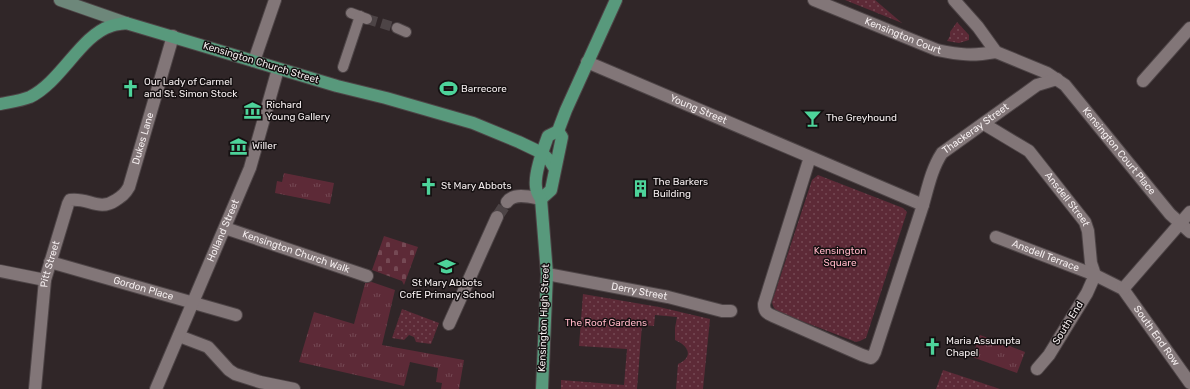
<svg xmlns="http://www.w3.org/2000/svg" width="1190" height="389" viewBox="0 0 1190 389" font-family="Rubik,sans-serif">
<defs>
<pattern id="grass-tufts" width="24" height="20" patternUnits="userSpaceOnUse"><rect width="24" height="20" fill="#5d2a37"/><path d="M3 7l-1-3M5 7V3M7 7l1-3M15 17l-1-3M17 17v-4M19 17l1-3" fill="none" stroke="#754954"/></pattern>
<pattern id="cemetery-stones" width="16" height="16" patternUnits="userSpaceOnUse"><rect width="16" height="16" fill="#5d2a37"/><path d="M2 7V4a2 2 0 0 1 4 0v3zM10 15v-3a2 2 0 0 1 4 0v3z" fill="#754954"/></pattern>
<pattern id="garden-dots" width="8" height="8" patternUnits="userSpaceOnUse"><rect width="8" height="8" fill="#5d2a37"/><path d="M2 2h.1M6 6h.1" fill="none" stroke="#754954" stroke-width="1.8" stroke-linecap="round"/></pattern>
</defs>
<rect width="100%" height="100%" fill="#302628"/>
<!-- grass -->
<g fill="url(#grass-tufts)">
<path d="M284,173L334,183L330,204L275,193L277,181L282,182Z"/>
<path d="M366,280L395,290L382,345L464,360L459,389H441L442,383L436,382L438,368L410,362L404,386L299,362L314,312L354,324Z"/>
<path d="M980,335L1025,352L1017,373L972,357Z"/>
</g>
<!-- cemetery -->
<path fill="url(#cemetery-stones)" d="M384,236L418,247L404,285L402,281L372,270Z"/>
<!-- garden -->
<g fill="url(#garden-dots)">
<path d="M845,0H875L902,23Z"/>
<path d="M957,22L969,35V40L959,43L947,41L950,36V32Z"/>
<path d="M818,175L903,208L907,212L866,338L860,341L856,342L781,313C775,310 773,308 772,302L812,180Z"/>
<path d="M583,294L659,307L710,319L703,389H676L678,364C694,357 689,346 675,340V328L677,317L655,315L654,326L642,325L637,389H561V380L624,385L627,349L579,346Z"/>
<path d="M402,309L439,323L431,344L416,342L414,337L409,335L404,340L392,338Z"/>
<path d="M943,370L1000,389H936Z"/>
</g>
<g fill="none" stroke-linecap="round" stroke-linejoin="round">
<!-- pedestrian-tunnel -->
<path stroke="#4d4446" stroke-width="10" stroke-dasharray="10 5" stroke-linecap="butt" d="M367,19L397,28"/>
<!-- minor-tunnel -->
<path stroke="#4d4446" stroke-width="12" stroke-dasharray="12 6" stroke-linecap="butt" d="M497,217L507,202"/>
<defs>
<g id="pedestrian">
<path d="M351,13L367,19"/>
<path d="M397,28L406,32"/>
<path d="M343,67L360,16"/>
</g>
<g id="minor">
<path id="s1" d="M814,0L937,50C961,55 972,56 996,52"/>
<path id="s2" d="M954,0L978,27L996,52L1047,73L1065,85L1170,214L1190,232"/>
<path d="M254,61L275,0"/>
<path id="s3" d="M587,62L923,205L875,352L873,356L871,358L862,355L773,316C766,313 764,311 764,304L810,157"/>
<path d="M1143,81L1190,28"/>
<path id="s4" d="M984,124L1029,151L1085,222L1088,231L1091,263L1095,275L1123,289L1190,383"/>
<path d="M507,202C514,192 531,197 541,199"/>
<path id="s5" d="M923,205C928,187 932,168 942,153L1037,85L1057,79"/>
<path id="s6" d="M225,228L367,276"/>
<path id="s7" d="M996,237L1095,275L1087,293L1049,355L1037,369"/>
<path id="s8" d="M50,262L236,315"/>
<path d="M0,271L45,280"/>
<path id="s9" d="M547,274L668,297L722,311H731"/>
<path d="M1123,289L1190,212"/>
<path d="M449,324L497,217"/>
<path d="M179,336L208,347L229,370L235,374L260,382L294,389"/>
<path id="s10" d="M35,389L45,280L68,204L70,200C88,197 99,212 116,200C122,196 125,194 129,187L173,36"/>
<path id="s11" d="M156,389L250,168L278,69"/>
</g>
<path id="secondary" d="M60,0L126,23"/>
<g id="primary">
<path d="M0,104C10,102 20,101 30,97C61,82 81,35 111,26C116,24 121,24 126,23L337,86L386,98L473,123L519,142L542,153L550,161L555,169"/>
<path d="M541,199L551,190L562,137L558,131"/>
<path d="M542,389L547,274L541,199C539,196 536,191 536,187C534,173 543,150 548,136L558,131L566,110L616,0"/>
</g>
</defs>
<!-- pedestrian casing -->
<use href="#pedestrian" stroke="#4d4446" stroke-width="12"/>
<!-- minor casing -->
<use href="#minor" stroke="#4d4446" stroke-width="14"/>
<!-- secondary casing -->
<use href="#secondary" stroke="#4d4446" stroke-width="14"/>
<!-- primary casing -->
<use href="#primary" stroke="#4d4446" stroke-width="14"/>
<!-- pedestrian -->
<use href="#pedestrian" stroke="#827678" stroke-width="10"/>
<!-- minor -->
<use href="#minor" stroke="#827678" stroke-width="12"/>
<!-- secondary -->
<use href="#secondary" stroke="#6d877a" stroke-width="12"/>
<!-- primary -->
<use href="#primary" stroke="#58997c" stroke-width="12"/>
</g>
<!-- icons -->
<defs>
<symbol id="church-bare" viewBox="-9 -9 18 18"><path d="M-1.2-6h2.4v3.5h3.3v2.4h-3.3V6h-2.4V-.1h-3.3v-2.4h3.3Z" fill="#4dd39a" stroke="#151011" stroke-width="2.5" paint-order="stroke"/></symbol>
<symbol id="stadium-bare" viewBox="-9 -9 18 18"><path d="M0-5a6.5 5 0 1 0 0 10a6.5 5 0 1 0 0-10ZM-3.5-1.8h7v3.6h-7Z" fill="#4dd39a" stroke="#151011" stroke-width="2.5" paint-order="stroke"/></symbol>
<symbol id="museum-bare" viewBox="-9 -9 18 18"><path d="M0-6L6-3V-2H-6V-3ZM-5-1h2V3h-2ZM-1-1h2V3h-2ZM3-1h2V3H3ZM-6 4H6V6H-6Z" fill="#4dd39a" stroke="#151011" stroke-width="2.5" paint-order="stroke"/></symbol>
<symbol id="bar-bare" viewBox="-9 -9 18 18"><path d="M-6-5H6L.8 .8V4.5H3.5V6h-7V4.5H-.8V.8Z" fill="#4dd39a" stroke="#151011" stroke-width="2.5" paint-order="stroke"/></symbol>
<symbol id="building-bare" viewBox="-9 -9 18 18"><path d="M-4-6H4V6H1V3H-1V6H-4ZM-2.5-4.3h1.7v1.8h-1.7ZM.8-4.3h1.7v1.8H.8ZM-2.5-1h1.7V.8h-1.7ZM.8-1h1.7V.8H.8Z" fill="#4dd39a" stroke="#151011" stroke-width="2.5" paint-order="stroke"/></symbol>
<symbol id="school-bare" viewBox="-9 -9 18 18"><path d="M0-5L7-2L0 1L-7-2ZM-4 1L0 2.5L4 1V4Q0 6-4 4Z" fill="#4dd39a" stroke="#151011" stroke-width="2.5" paint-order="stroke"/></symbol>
</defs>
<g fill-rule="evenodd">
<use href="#church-bare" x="118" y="76" width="25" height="25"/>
<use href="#stadium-bare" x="436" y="76" width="25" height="25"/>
<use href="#museum-bare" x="240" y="98" width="25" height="25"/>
<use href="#bar-bare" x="800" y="106" width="25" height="25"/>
<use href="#museum-bare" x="226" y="134" width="25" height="25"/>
<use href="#church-bare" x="416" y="174" width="25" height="25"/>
<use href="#building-bare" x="628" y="176" width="25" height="25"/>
<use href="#school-bare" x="434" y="254" width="25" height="25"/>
<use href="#church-bare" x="920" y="334" width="25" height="25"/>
</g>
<g text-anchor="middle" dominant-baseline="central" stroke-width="3" stroke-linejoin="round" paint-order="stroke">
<!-- street labels -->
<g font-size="10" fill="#f4edee" stroke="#151011">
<text stroke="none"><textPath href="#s1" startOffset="96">Kensington Court</textPath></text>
<text transform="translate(261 63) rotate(17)">Kensington Church Street</text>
<text stroke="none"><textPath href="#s3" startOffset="121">Young Street</textPath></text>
<text stroke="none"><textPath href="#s5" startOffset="97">Thackeray Street</textPath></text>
<text stroke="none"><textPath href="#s10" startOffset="310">Dukes Lane</textPath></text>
<text stroke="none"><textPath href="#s2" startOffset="229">Kensington Court Place</textPath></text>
<text stroke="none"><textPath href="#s4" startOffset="114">Ansdell Street</textPath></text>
<text stroke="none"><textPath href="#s11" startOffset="172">Holland Street</textPath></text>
<text stroke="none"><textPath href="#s6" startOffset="75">Kensington Church Walk</textPath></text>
<text stroke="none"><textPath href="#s7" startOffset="53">Ansdell Terrace</textPath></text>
<text stroke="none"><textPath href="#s10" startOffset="126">Pitt Street</textPath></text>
<text stroke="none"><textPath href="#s8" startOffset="97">Gordon Place</textPath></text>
<text stroke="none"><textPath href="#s9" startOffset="94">Derry Street</textPath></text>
<text transform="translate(544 318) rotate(-88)">Kensington High Street</text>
<text transform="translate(1068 323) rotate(-58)">South End</text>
<text stroke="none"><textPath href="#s4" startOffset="286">South End Row</textPath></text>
</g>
<!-- poi labels -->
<g font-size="10" fill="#f4edee" stroke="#151011" text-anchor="start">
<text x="144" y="82">Our Lady of Carmel<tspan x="144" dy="12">and St. Simon Stock</tspan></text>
<text x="461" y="89">Barrecore</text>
<text x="266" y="105">Richard<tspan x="266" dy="12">Young Gallery</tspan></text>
<text x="826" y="118">The Greyhound</text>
<text x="252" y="146">Willer</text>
<text x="653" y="182">The Barkers<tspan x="653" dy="12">Building</tspan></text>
<text x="441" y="186">St Mary Abbots</text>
<text x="447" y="283" text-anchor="middle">St Mary Abbots<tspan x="447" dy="12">CofE Primary School</tspan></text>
<text x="946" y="341">Maria Assumpta<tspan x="946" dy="12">Chapel</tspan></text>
</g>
<!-- park labels -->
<g font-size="10" fill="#feb4c4" stroke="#151011">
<text x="840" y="251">Kensington<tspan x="840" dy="12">Square</tspan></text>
<text x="606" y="323">The Roof Gardens</text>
</g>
</g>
</svg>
